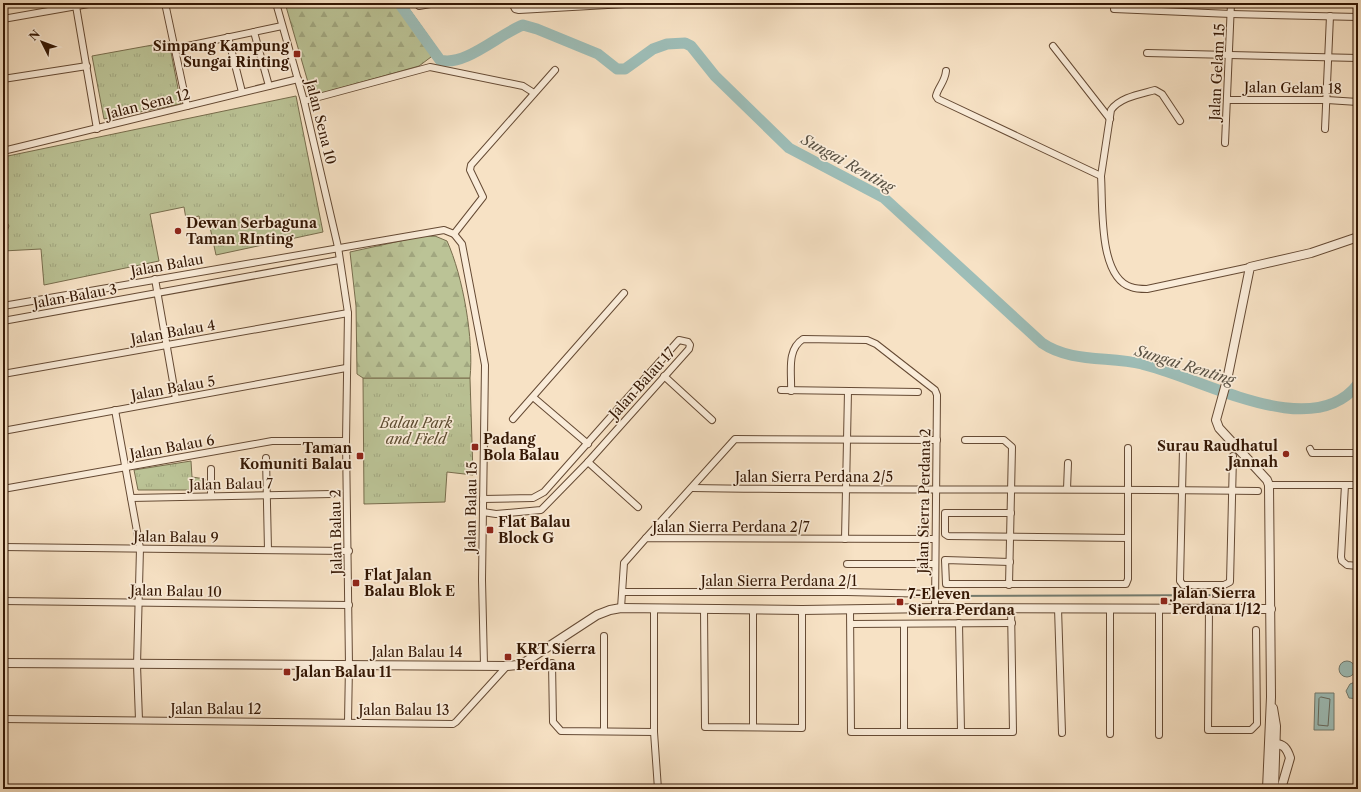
<svg xmlns="http://www.w3.org/2000/svg" width="1361" height="792" viewBox="0 0 1361 792" font-family="'Libre Caslon Text',serif">
<defs>
<pattern id="grass-tufts" width="24" height="20" patternUnits="userSpaceOnUse"><rect width="24" height="20" fill="#bbc396"/><path d="M3 7l-1-3M5 7V3M7 7l1-3M15 17l-1-3M17 17v-4M19 17l1-3" fill="none" stroke="#a1a780"/></pattern>
<pattern id="forest-firs" width="22" height="20" patternUnits="userSpaceOnUse"><rect width="22" height="20" fill="#bbc396"/><path d="M5 1l3.5 6h-7zM16 11l3.5 6h-7z" fill="#a1a780"/></pattern>
</defs>
<rect width="100%" height="100%" fill="#f7e2c5"/>
<filter id="stains"><feTurbulence type="fractalNoise" baseFrequency=".005" numOctaves="4"/><feColorMatrix values="0 0 0 0 .2 0 0 0 0 .09 0 0 0 0 .02 0 0 0 .5 -.17"/></filter>
<radialGradient id="worn" r=".72"><stop offset=".6" stop-color="#630" stop-opacity="0"/><stop offset="1" stop-color="#630" stop-opacity=".3"/></radialGradient>
<!-- grass -->
<g fill="url(#grass-tufts)" stroke="#786d4d">
<path d="M169,42L181,104L104,119L92,56Z"/>
<path d="M296,96L323,232L216,255L210,227L201,228L199,216L186,219L184,207L150,214L159,261L44,285L41,249L3,251V241L9,226L3,215V157Z"/>
<path d="M363,378H470L473,475L447,472L445,502L364,504Z"/>
<path d="M191,461L192,477L205,479L204,490H138L134,470Z"/>
</g>
<!-- forest -->
<g fill="url(#forest-firs)" stroke="#786d4d">
<path d="M285,3H405L439,51L419,66L312,96Z"/>
<path d="M423,236H435L447,241C463,276 474,340 470,378H363L357,374L356,306L350,252Z"/>
</g>
<!-- water -->
<g fill="#9dbdb7" stroke="#737b6f">
<circle cx="1347" cy="669" r="8"/>
<path d="M1355,682L1358,683V699L1349,698L1346,691L1350,684Z"/>
<path d="M1315,693H1334V730H1314Z"/>
</g>
<g fill="none" stroke-linecap="round" stroke-linejoin="round">
<!-- shore -->
<path stroke="#686a5e" stroke-width="1" d="M1321,697L1330,699L1328,726L1318,725L1319,699Z"/>
<!-- stream -->
<path stroke="#737b6f" stroke-width="2" d="M943,596L1254,595"/>
<!-- river -->
<path stroke="#9dbdb7" stroke-width="11" d="M399,3L440,60C465,67 499,34 523,25L537,29L598,54L617,69H625L653,49L667,44L685,43L691,46L715,76L789,148L884,198L1042,343C1071,363 1109,356 1142,364C1198,376 1312,445 1358,384"/>
<defs>
<g id="minor">
<path d="M165,3L187,106"/>
<path d="M276,3L304,101L338,247L348,313L346,441L349,665L348,722"/>
<path d="M416,3L419,6L436,3"/>
<path d="M512,3L515,9L519,10L643,3"/>
<path d="M76,6L97,129"/>
<path d="M1114,9L1231,14L1358,17"/>
<path d="M3,19L94,3"/>
<path d="M254,32L269,86"/>
<path d="M228,37L242,92"/>
<path d="M1053,46L1110,119"/>
<path d="M173,49L282,26"/>
<path d="M1147,53L1358,58"/>
<path d="M946,71C945,82 938,87 936,96L938,99L1101,176C1103,204 1098,277 1131,287C1136,289 1142,289 1147,289L1250,267"/>
<path d="M3,79L87,66"/>
<path d="M1227,100H1327L1358,102"/>
<path d="M304,101L430,67L523,86L534,93"/>
<path d="M1325,129L1330,16"/>
<path d="M1225,143L1231,3"/>
<path d="M3,151L298,79"/>
<path d="M1101,176L1111,110C1120,97 1141,94 1155,90L1162,94L1180,121"/>
<path d="M454,234L483,197L470,170L471,165L555,70"/>
<path d="M155,279L176,399"/>
<path d="M3,306L444,230L454,234L462,244L485,365L482,580L484,665"/>
<path d="M3,321L339,260"/>
<path d="M3,374L348,313"/>
<path d="M664,376L712,420"/>
<path d="M781,390L918,392"/>
<path d="M791,391C792,373 786,350 803,339L867,340L876,344L935,390L937,395L935,608"/>
<path d="M533,397L588,444"/>
<path d="M115,410L140,548L137,665L139,720"/>
<path d="M513,419L624,293"/>
<path d="M3,431L346,368"/>
<path d="M965,440H1004L1012,447L1009,585"/>
<path d="M1183,449L1180,581L1183,585H1224L1230,582L1233,456"/>
<path d="M1310,449L1312,453H1358"/>
<path d="M266,458L268,550"/>
<path d="M588,462L638,507"/>
<path d="M211,469V496"/>
<path d="M1269,485H1358"/>
<path d="M1345,485L1341,557L1342,561L1347,565L1358,566"/>
<path d="M692,488C880,491 1069,488 1258,491"/>
<path d="M3,489L272,441H346"/>
<path d="M1067,489L1068,463"/>
<path d="M131,498L332,494"/>
<path d="M483,512L496,514L541,510L588,462L689,349L690,345L688,342L679,340L544,492L533,498L483,499"/>
<path d="M1011,513H945V534L948,536L1128,538"/>
<path d="M646,538L735,439L937,440"/>
<path d="M845,539L848,391"/>
<path d="M3,547L349,551"/>
<path d="M1010,562L945,560L946,584H1126L1128,579V448"/>
<path d="M847,564H935"/>
<path d="M623,592H847L935,594"/>
<path d="M3,601L349,605"/>
<path d="M621,608L624,563L646,538L935,539"/>
<path d="M654,608V732L658,789"/>
<path d="M1058,608L1062,733"/>
<path d="M1159,608V735"/>
<path d="M704,609L705,727L802,728V610"/>
<path d="M850,609L851,732H1013L1011,608"/>
<path d="M1209,609L1208,730H1251L1257,724L1256,630"/>
<path d="M753,610V727"/>
<path d="M959,623L961,731"/>
<path d="M851,624L1012,623"/>
<path d="M904,624V731"/>
<path d="M552,663L553,722L561,731L654,732"/>
<path d="M3,719L453,724L456,722L507,666"/>
<path d="M604,730V636"/>
<path d="M1110,734V608"/>
</g>
<g id="tertiary">
<path d="M3,663L507,666L517,665L525,662L597,615L610,610L621,608L802,610L935,608L1271,609"/>
<path d="M1273,708L1276,726L1274,789"/>
<path d="M1273,744C1283,743 1287,748 1290,758L1281,789"/>
<path d="M1267,789L1271,697L1269,485L1267,480L1219,428L1216,420L1227,380L1250,267L1311,253L1358,237"/>
</g>
</defs>
<!-- minor casing -->
<use href="#minor" stroke="#654a34" stroke-width="8"/>
<!-- tertiary casing -->
<use href="#tertiary" stroke="#654a34" stroke-width="10"/>
<!-- minor -->
<use href="#minor" stroke="#faecd9" stroke-width="6"/>
<!-- tertiary -->
<use href="#tertiary" stroke="#faecd9" stroke-width="8"/>
</g>
<!-- markers -->
<g fill="#8f2418" stroke="#faecd9" stroke-width="1.5">
<rect x="293" y="50" width="8" height="8" rx="2"/>
<circle cx="178" cy="231" r="4"/>
<rect x="471" y="443" width="8" height="8" rx="2"/>
<circle cx="1286" cy="454" r="4"/>
<rect x="356" y="452" width="8" height="8" rx="2"/>
<rect x="486" y="526" width="8" height="8" rx="2"/>
<rect x="352" y="579" width="8" height="8" rx="2"/>
<rect x="1160" y="597" width="8" height="8" rx="2"/>
<rect x="896" y="598" width="8" height="8" rx="2"/>
<rect x="504" y="653" width="8" height="8" rx="2"/>
<rect x="283" y="668" width="8" height="8" rx="2"/>
</g>
<g text-anchor="middle" dominant-baseline="central" stroke-width="3.5" stroke-linejoin="round" paint-order="stroke">
<!-- poi labels -->
<g font-size="14" font-weight="bold" fill="#341704" stroke="#faecd9" text-anchor="start">
<text x="289" y="46" text-anchor="end">Simpang Kampung<tspan x="289" dy="16">Sungai Rinting</tspan></text>
<text x="186" y="223">Dewan Serbaguna<tspan x="186" dy="16">Taman RInting</tspan></text>
<text x="483" y="439">Padang<tspan x="483" dy="16">Bola Balau</tspan></text>
<text x="1278" y="446" text-anchor="end">Surau Raudhatul<tspan x="1278" dy="16">Jannah</tspan></text>
<text x="352" y="448" text-anchor="end">Taman<tspan x="352" dy="16">Komuniti Balau</tspan></text>
<text x="498" y="522">Flat Balau<tspan x="498" dy="16">Block G</tspan></text>
<text x="364" y="575">Flat Jalan<tspan x="364" dy="16">Balau Blok E</tspan></text>
<text x="1172" y="593">Jalan Sierra<tspan x="1172" dy="16">Perdana 1/12</tspan></text>
<text x="908" y="594">7-Eleven<tspan x="908" dy="16">Sierra Perdana</tspan></text>
<text x="516" y="649">KRT Sierra<tspan x="516" dy="16">Perdana</tspan></text>
<text x="295" y="672">Jalan Balau 11</text>
</g>
<!-- street labels -->
<g font-size="14" fill="#341704" stroke="#faecd9">
<text transform="translate(1217 72) rotate(-87)">Jalan Gelam 15</text>
<text transform="translate(1293 88) rotate(1)">Jalan Gelam 18</text>
<text transform="translate(148 104) rotate(-14)">Jalan Sena 12</text>
<text transform="translate(321 122) rotate(76)">Jalan Sena 10</text>
<text transform="translate(167 265) rotate(-10)">Jalan Balau</text>
<text transform="translate(75 296) rotate(-10)">Jalan Balau 3</text>
<text transform="translate(173 332) rotate(-10)">Jalan Balau 4</text>
<text transform="translate(642 383) rotate(-48)">Jalan Balau 17</text>
<text transform="translate(173 388) rotate(-10)">Jalan Balau 5</text>
<text transform="translate(172 447) rotate(-10)">Jalan Balau 6</text>
<text x="814" y="477">Jalan Sierra Perdana 2/5</text>
<text transform="translate(231 484) rotate(-1)">Jalan Balau 7</text>
<text transform="translate(924 501) rotate(-89)">Jalan Sierra Perdana 2</text>
<text transform="translate(471 507) rotate(-89)">Jalan Balau 15</text>
<text x="731" y="527">Jalan Sierra Perdana 2/7</text>
<text transform="translate(336 532) rotate(-91)">Jalan Balau 2</text>
<text transform="translate(176 537) rotate(1)">Jalan Balau 9</text>
<text x="779" y="581">Jalan Sierra Perdana 2/1</text>
<text transform="translate(176 591) rotate(1)">Jalan Balau 10</text>
<text x="417" y="652">Jalan Balau 14</text>
<text x="216" y="709">Jalan Balau 12</text>
<text x="404" y="710">Jalan Balau 13</text>
</g>
<!-- park labels -->
<g font-size="14" font-style="italic" fill="#5c4b30" stroke="#faecd9">
<text x="416" y="423">Balau Park<tspan x="416" dy="16">and Field</tspan></text>
</g>
<!-- water labels -->
<g font-size="15" font-style="italic" fill="#595143" stroke="#faecd9">
<text transform="translate(848 163) rotate(29)">Sungai Renting</text>
<text transform="translate(1185 365) rotate(17)">Sungai Renting</text>
</g>
</g>
<!-- margin -->
<rect width="1361" height="792" fill="none" stroke="#f7e2c5" stroke-width="16"/>
<rect x="4" y="4" width="1353" height="784" fill="none" stroke="#341704" stroke-width="2"/>
<rect x="8" y="8" width="1345" height="776" fill="none" stroke="#341704"/>
<!-- north arrow -->
<g transform="translate(42 42) rotate(312)" stroke="#faecd9" stroke-width="3" paint-order="stroke">
<path d="M0-3L7 15L0 10L-7 15Z" fill="#341704"/>
<text y="-6" font-size="11" font-weight="bold" text-anchor="middle" fill="#341704">N</text>
</g>
<rect width="100%" height="100%" filter="url(#stains)"/>
<rect width="100%" height="100%" fill="url(#worn)"/>
</svg>
